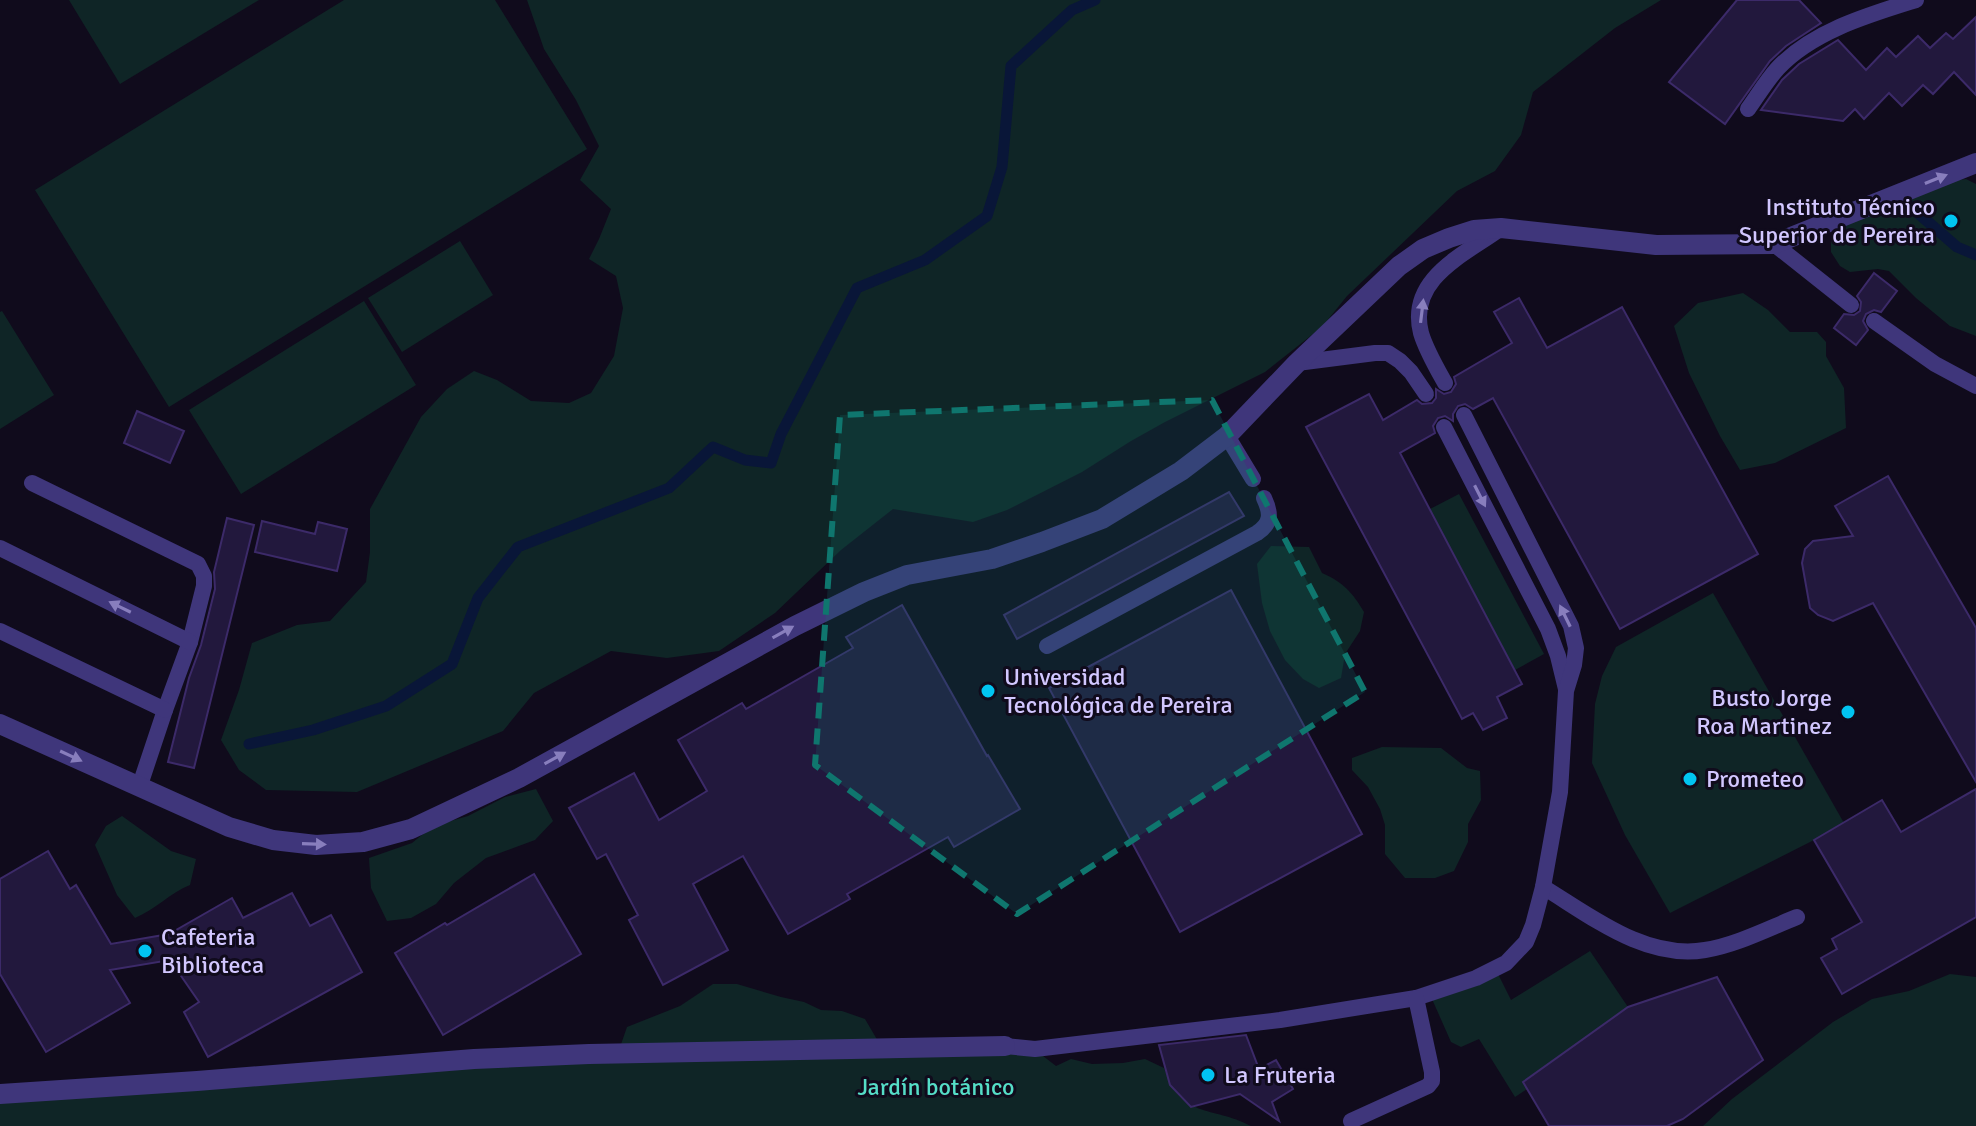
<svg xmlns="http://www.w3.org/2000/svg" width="1976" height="1126" viewBox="0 0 1976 1126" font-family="Signika,sans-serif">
<rect width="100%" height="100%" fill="#100b1c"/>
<!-- green -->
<g fill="#0f2526">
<path d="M69,0H259L120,84Z"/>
<path d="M344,0H495L587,149L169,407L35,190Z"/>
<path d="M527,0H1661L1615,28L1533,92L1521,135L1495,171L1457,191L1347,296L1322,327L1265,372L1165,422L1131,441L1082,472L1007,510L973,522L893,509L841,550L775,613L719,651L667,658L611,651L534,693L503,731L357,792L266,790L239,770L221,740L239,690L252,643L297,625L330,621L366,582L370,552V509L421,417L447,389L474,371L497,380L531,401L569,403L591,393L614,356L623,308L616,276L589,259L599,239L611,209L580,180L599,146L576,100L544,49Z"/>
<path d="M1966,179L1976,184V336L1950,326L1916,298L1889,271L1878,269L1850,272L1840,266L1831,252V238L1839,225L1914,185Z"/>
<path d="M460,241L493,295L402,352L368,298Z"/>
<path d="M1743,293L1768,310L1790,332H1817L1826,342V356L1844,388L1846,428L1775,463L1740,470L1720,436L1689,373L1674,326L1698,303Z"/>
<path d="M364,301L416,385L241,494L189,410Z"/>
<path d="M2,311L54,395L0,429V312Z"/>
<path d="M1459,494L1544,654L1515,670L1430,509Z"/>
<path d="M1271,546L1309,547L1322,573C1343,582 1353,593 1364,612L1360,631L1345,654L1341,678L1319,688L1303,679L1285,660L1270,631L1262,603L1257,564Z"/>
<path d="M1713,593L1844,823L1814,840L1670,913L1625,835L1592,763L1595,704L1602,676L1616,647Z"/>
<path d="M1382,747L1441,748L1467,768L1480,771L1481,800L1468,824V842L1454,871L1435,878H1405L1385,854V825L1380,809L1368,787L1352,770V758Z"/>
<path d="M536,789L553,821L535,840L486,858L454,883L436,904L411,918L387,921L371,888L369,858L412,843L433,826L468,816L505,797Z"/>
<path d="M122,816L171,851L196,859L190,885C170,893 156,909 135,918L117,895L95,845L106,826Z"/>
<path d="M1590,951L1628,1007L1523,1082L1527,1089L1515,1097L1479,1039L1461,1047L1451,1042L1432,999L1497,972L1511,1000Z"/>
<path d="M1950,974L1976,977V1126H1703L1732,1099L1833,1022L1872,999L1909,991Z"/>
<path d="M713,984H737L781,997L804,1002L821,1010L842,1011L865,1019L882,1048L1034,1049L1056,1066L1071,1059L1092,1064L1123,1063L1145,1059L1164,1068C1182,1120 1211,1105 1251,1126H0V1094L618,1053L627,1027L680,1006Z"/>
</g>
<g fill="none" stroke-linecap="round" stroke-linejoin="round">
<!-- stream -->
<g stroke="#091638" stroke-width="11">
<path d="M1897,195L1957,247L1976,255"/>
<path d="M249,744L313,730L386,706L452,664L478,598L518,547L669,488L713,447L745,460L771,463L781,434L857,288L925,260L987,216L1002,167L1011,66L1072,10L1095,0"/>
</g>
</g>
<!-- building -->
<g fill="#22183d" stroke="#3c2a69" stroke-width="2">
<path d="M1737,0H1799L1821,23L1786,46L1770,61L1725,124L1669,82Z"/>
<path d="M1976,17V95L1954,72L1933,94L1923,85L1902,106L1889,93L1864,119L1855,109L1843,121L1761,110L1782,80L1799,64L1838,40L1866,70L1887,48L1896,57L1918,36L1930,48L1946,33L1953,39Z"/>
<path d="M1874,273L1897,291L1881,312L1874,310L1866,314L1863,321L1868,330L1856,345L1834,328L1844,314L1854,315L1860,311L1861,302L1857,296Z"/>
<path d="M1519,298L1547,348L1622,307L1758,554L1620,629L1493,398L1473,409L1465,404L1458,406L1453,414V421L1445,416L1438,418L1433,426L1435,433L1400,453L1522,684L1497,697L1507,718L1483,730L1473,713L1462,719L1306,427L1369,394L1383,420L1417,400L1422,404L1432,403L1436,398V389L1444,394L1451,392L1456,384L1454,377L1512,343L1494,312Z"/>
<path d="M137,411L184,431L170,463L124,443Z"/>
<path d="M1888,476L1976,628V782L1873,603L1833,621L1818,615L1810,608L1802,563L1805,549L1813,541L1853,536L1835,506Z"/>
<path d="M1229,492L1244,516L1017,639L1004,615Z"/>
<path d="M227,518L254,525L194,768L168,762L189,678L201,645L215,589L214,572Z"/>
<path d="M262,521L315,534L318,522L347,529L337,571L255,552Z"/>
<path d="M1231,590L1362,834L1180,932L1049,688Z"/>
<path d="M902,605L987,756L988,755L1020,809L954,847L948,837L847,894L850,899L788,934L743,856L693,884L728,950L663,985L629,920L638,915L606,854L597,859L569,808L634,773L659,820L707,791L678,740L742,703L746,709L853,648L846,637Z"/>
<path d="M1976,789V917L1842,994L1821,958L1837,949L1832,939L1862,922L1814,840L1882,800L1901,832Z"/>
<path d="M48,851L70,889L76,885L111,944L169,934L232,898L243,918L292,893L310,926L331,915L362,972L208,1057L184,1012L199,1002L170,960L110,970L130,1003L46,1052L0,974V879Z"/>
<path d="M534,874L581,954L443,1035L395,953L445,923L447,925Z"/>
<path d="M1717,977L1763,1060L1683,1119L1667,1126H1549L1523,1082L1628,1007Z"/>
<path d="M1246,1035L1259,1069L1276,1060L1293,1089L1272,1102L1279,1121L1240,1094L1191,1107L1170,1085L1159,1045Z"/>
</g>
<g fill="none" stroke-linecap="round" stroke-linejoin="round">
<!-- lane -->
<g stroke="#3f367b" stroke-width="16">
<path d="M1748,109C1758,95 1767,80 1778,68C1813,31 1868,15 1916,0"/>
<path d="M1774,244L1851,305"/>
<path d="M1874,321L1935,364L1976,386"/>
<path d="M1297,363L1375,353H1388L1400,361L1411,372L1426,394"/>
<path d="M1445,383C1436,367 1426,350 1421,333C1407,278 1466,254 1501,228"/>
<path d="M1444,427L1548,629L1558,656L1566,689"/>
<path d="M1227,436L1253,479"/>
<path d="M32,483L198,564L204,576V586L190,642L165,710L139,788"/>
<path d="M0,548L190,642"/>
<path d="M0,631L165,710"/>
<path d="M1047,646L1257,533C1272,523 1271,513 1264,498"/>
<path d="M1543,887C1591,916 1645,960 1705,950C1736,945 1767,929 1797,917"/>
<path d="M1005,1046L1035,1049L1280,1020L1416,998L1476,978L1506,963L1526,942L1533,925L1543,887L1560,792L1566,691L1574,665L1576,648L1571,626L1464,415"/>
<path d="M1351,1121L1428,1086L1432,1081V1072L1416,998"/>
</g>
<!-- street -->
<g stroke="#3f367b" stroke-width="20">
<path d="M0,724L229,827L273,840L316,845L363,842L411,829L519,778L795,626L864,592L907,575L992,559L1042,542L1102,519L1181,471L1227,436L1297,363L1399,266L1423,249L1449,238L1474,230L1501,228L1656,245L1774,244L1976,163"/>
<path d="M0,1094L197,1081L474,1059L589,1054L1005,1046"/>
</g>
</g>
<!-- one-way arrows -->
<defs><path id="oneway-solid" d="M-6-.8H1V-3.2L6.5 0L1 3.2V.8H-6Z" transform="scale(2)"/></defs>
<g fill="#887ebd">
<use href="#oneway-solid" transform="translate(1936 179) rotate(-22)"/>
<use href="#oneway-solid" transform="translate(1422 311) rotate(-83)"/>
<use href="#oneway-solid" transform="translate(1480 496) rotate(63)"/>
<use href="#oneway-solid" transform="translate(120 607) rotate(-154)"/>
<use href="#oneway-solid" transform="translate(1565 616) rotate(-116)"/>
<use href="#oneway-solid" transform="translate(783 632) rotate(-29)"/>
<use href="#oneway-solid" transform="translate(71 756) rotate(25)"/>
<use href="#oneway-solid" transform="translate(555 758) rotate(-29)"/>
<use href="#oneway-solid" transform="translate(314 844) rotate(2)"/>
</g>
<!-- marked area -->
<path fill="#0f766e" fill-opacity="0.2" stroke="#0f766e" stroke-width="6" stroke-dasharray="16 10" stroke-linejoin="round" d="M1212,400L1365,692L1017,914L815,765L840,415Z"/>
<!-- markers -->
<g fill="#01c4f1" stroke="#100b1c" stroke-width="3">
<circle cx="1951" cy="221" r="8"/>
<circle cx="988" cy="691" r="8"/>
<circle cx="1848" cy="712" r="8"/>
<circle cx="1690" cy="779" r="8"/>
<circle cx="145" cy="951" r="8"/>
<circle cx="1208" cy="1075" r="8"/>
</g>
<g text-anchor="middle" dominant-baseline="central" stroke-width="6" stroke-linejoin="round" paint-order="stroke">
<!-- poi labels -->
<g font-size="24" fill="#d2c7ff" stroke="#100b1c" text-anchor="start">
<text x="1935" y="207" text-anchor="end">Instituto Técnico<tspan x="1935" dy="28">Superior de Pereira</tspan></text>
<text x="1004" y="677">Universidad<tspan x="1004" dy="28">Tecnológica de Pereira</tspan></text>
<text x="1832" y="698" text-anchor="end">Busto Jorge<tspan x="1832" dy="28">Roa Martinez</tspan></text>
<text x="1706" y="779">Prometeo</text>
<text x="161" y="937">Cafeteria<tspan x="161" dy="28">Biblioteca</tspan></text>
<text x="1224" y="1075">La Fruteria</text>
</g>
<!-- park labels -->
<g font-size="24" fill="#55ddc7" stroke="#100b1c">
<text x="936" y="1087">Jardín botánico</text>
</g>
</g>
</svg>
